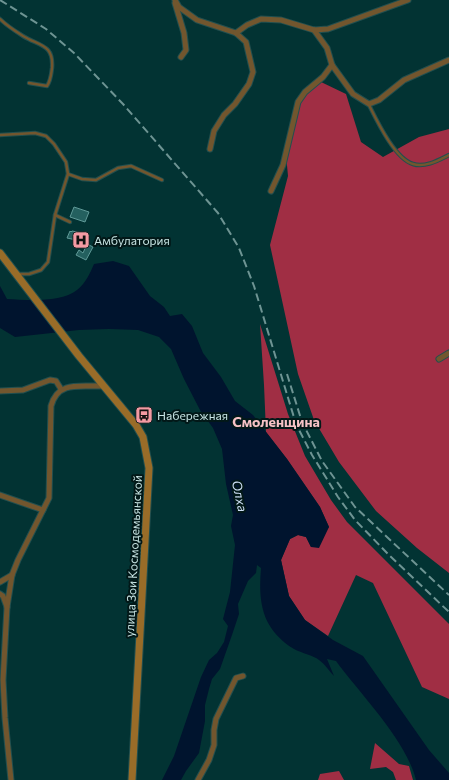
<svg xmlns="http://www.w3.org/2000/svg" width="449" height="780" viewBox="0 0 449 780" font-family="Commissioner,sans-serif">
<rect width="100%" height="100%" fill="#023333"/>
<!-- forest -->
<g fill="#a02e44">
<path d="M321,82L346,94L361,142L383,157L419,137L449,129V573L417,548L376,511L339,462L314,420L298,374L270,245L288,176L285,144L302,95Z"/>
<path d="M260,324L288,414L305,456L331,500L347,522L449,624V699L422,687L373,583L356,575L328,636L305,620L289,596L281,560L290,539L298,535L306,537L311,547L329,527L320,507L287,459L266,432L264,385Z"/>
<path d="M375,743L399,764L409,766L413,780H396L393,772L386,767L370,769Z"/>
<path d="M339,771L344,780H318L320,774Z"/>
</g>
<!-- water -->
<path fill="#00142e" d="M113,261L129,266L150,296L164,307L170,316L182,314L192,326L203,353L221,377L235,401L253,415L287,459L320,507L329,527L319,548L311,547L306,537L298,535L290,539L281,560L289,596L305,620L333,640L363,656L429,750L449,773V780H416C406,740 361,695 336,661L327,659L334,676C329,671 325,664 319,660C315,656 301,653 294,649C262,629 258,603 261,568L257,565L256,573L248,581L238,604L239,614L232,635L220,669L212,679L209,689L205,705V721L199,753L186,771L181,780H162L174,756L201,677L209,660L217,653L224,642L228,626L223,619L230,592L235,545L231,526L233,515L226,484L222,449L213,428L200,410L184,379L171,349L159,337L138,330L109,329L79,330L15,337L0,328V286L7,299C27,300 61,303 77,290C86,283 90,273 94,264Z"/>
<!-- building -->
<g fill="#24605f" stroke="#5f9997">
<path d="M74,207L89,212L85,222L70,217Z"/>
<path d="M70,231L71,232L72,231L87,234L85,242L67,238Z"/>
<path d="M87,244L93,247L86,260L76,255L79,250L83,253Z"/>
</g>
<g fill="none" stroke-linecap="round" stroke-linejoin="round">
<defs>
<g id="lane">
<path d="M0,19C7,26 15,31 23,36C39,46 54,44 52,68C51,75 51,80 47,86L29,83"/>
<path d="M369,105C377,121 395,159 413,164C425,168 439,160 449,155"/>
<path d="M0,135L35,133L46,136L54,144L66,162L68,174L55,215L48,262L41,270L29,274H18"/>
<path d="M68,174L82,179L96,180L118,168L131,166L162,180"/>
<path d="M55,215L70,222"/>
</g>
<g id="street">
<path d="M175,0L179,7L197,20L236,33L246,42L253,72L249,84L235,104L224,115L214,131L210,149"/>
<path d="M175,3L184,33L186,50L181,57"/>
<path d="M314,30L327,48L332,65L353,94L369,104L379,100L404,80L449,60"/>
<path d="M236,33L247,25L261,19L281,20L314,30L328,29L408,0"/>
<path d="M271,191L283,165L298,102L305,92L323,77L332,65"/>
<path d="M439,359L449,353"/>
<path d="M0,391L23,390L50,380L56,381L61,389"/>
<path d="M0,495L43,510"/>
<path d="M0,582L12,575"/>
<path d="M0,594L3,596L7,607"/>
<path d="M11,780L5,718L3,680L7,607L12,575L18,560L49,498L51,406C58,380 81,387 104,386"/>
<path d="M198,780L209,760L214,745V730L216,719L236,678L243,676"/>
</g>
<path id="secondary" d="M0,253L79,356L136,425L143,437L149,468L132,780"/>
</defs>
<!-- lane casing -->
<use href="#lane" stroke="#224f4f" stroke-width="4.5"/>
<!-- street casing -->
<use href="#street" stroke="#224f4f" stroke-width="7"/>
<!-- secondary casing -->
<use href="#secondary" stroke="#224f4f" stroke-width="9"/>
<!-- lane -->
<use href="#lane" stroke="#72562e" stroke-width="2.5"/>
<!-- street -->
<use href="#street" stroke="#72562e" stroke-width="5"/>
<!-- secondary -->
<use href="#secondary" stroke="#996c28" stroke-width="7"/>
<!-- rail -->
<g stroke="#6e9493" stroke-width="2" stroke-dasharray="8 4" stroke-linecap="butt">
<path d="M0,0L46,29L74,53L123,104L218,213L239,248L254,286L296,424L312,455L338,497L355,520L390,556L449,612"/>
<path d="M287,374L302,422L322,461L355,507L449,595"/>
</g>
</g>
<!-- icons -->
<defs>
<symbol id="hospital-square" viewBox="-11 -11 22 22"><rect x="-9" y="-9" width="18" height="18" rx="4" fill="#f49aa3" stroke="#021818"/><path d="M-5-5h3v3.5h4V-5h3V5h-3V1.5h-4V5h-3Z" fill="#111"/></symbol>
<symbol id="bus-square" viewBox="-11 -11 22 22"><rect x="-9" y="-9" width="18" height="18" rx="4" fill="#f49aa3" stroke="#021818"/><path d="M-5-6H5V4H4V6H2V4H-2V6H-4V4H-5ZM-3.5-4V0h7V-4ZM-3.5 1.2v1.5H-2V1.2ZM2 1.2v1.5H3.5V1.2Z" fill="#111"/></symbol>
</defs>
<g fill-rule="evenodd">
<use href="#hospital-square" x="71" y="230" width="20" height="20"/>
<use href="#bus-square" x="134" y="405" width="20" height="20"/>
</g>
<g text-anchor="middle" dominant-baseline="central" stroke-width="4" stroke-linejoin="round" paint-order="stroke">
<!-- poi labels -->
<g font-size="12" fill="#c7e4e3" stroke="#021818" text-anchor="start">
<text x="94" y="240">Амбулатория</text>
<text x="157" y="415">Набережная</text>
</g>
<!-- street labels -->
<g font-size="12" fill="#c7e4e3" stroke="#021818">
<text transform="translate(133 556) rotate(-87)">улица Зои Космодемьянской</text>
</g>
<!-- water labels -->
<g font-size="13" font-style="italic" fill="#cddef4" stroke="#021818">
<text transform="translate(240 496) rotate(78)">Олха</text>
</g>
<!-- quarter labels -->
<g font-size="14" font-weight="bold" fill="#f6c2c6" stroke="#021818">
<text x="276" y="421">Смоленщина</text>
</g>
</g>
</svg>
